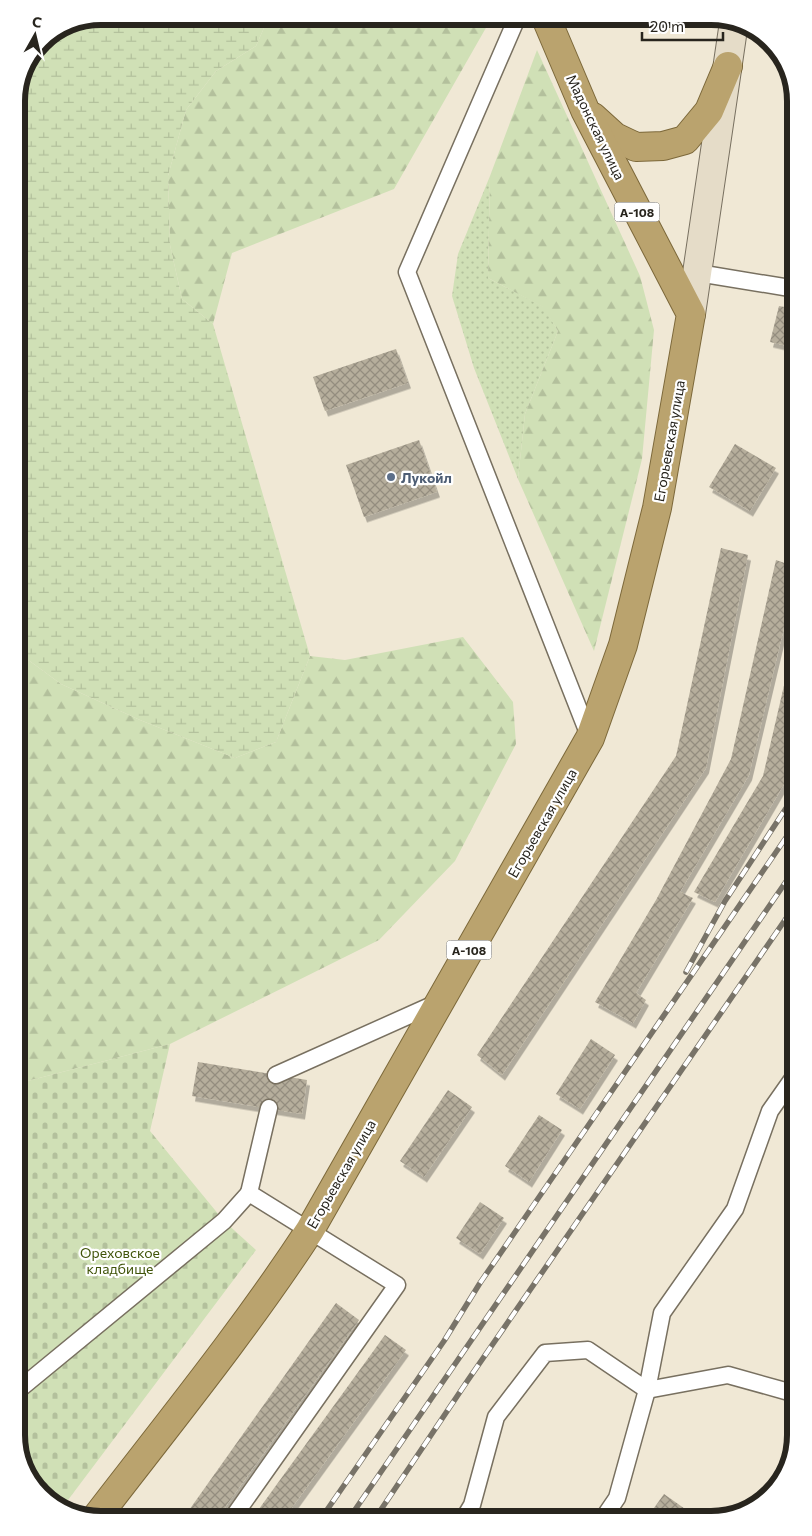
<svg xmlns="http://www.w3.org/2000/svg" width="812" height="1536" viewBox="0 0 812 1536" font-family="Commissioner,sans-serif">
<defs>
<pattern id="grass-dots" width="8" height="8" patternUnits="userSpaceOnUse" patternTransform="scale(1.25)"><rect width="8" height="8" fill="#d0e0b6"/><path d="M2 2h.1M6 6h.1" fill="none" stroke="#b3c09c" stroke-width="1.8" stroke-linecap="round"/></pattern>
<pattern id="forest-firs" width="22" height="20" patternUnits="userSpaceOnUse" patternTransform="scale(1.25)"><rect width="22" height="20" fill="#d0e0b6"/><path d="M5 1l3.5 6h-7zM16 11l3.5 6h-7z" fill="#b3c09c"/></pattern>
<pattern id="wetland-marsh" width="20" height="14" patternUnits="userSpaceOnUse" patternTransform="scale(1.25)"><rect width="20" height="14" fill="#d0e0b6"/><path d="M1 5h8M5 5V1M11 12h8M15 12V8" fill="none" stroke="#b3c09c"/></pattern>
<pattern id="cemetery-stones" width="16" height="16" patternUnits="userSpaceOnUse" patternTransform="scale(1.25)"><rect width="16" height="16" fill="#d0e0b6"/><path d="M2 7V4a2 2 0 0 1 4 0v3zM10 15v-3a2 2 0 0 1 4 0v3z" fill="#b3c09c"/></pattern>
<pattern id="building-cross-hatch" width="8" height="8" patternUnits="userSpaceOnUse" patternTransform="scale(1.25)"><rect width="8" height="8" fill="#b6ae9c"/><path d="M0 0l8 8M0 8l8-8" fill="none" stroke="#948d7f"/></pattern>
<filter id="shadow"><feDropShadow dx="3" dy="5.5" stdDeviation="0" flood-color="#0004"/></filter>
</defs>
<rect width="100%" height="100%" fill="#f0e8d5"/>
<!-- grass -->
<path fill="url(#grass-dots)" d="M490,176L488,278L544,307L558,331L525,414L518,479L474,368L452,296L458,254Z"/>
<!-- forest -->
<g fill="url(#forest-firs)">
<path d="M491,19L394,189L232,253L213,324L182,299L170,245L168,176L186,110L216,71L256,46L267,21Z"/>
<path d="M537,50L640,276L654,330L642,459L594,651L518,479L525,414L558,331L543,307L488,278L490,176Z"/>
<path d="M463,637L513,702L516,744L455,861L379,940L170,1044L16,1084V651L61,684L140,720L235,758L276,742L310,656L345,660Z"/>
</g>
<!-- wetland -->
<path fill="url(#wetland-marsh)" d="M267,21L256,46L216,71L186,110L168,176L170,245L182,299L213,324L310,656L276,742L235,758L140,720L61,684L16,651V96L41,41L69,23Z"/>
<!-- cemetery -->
<path fill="url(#cemetery-stones)" d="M170,1044L150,1131L224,1221L256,1250L62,1508L54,1505L23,1468L16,1435V1084Z"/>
<!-- building -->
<g fill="url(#building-cross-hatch)" filter="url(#shadow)">
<path d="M779,306L796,309V348L770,342Z"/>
<path d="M396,349L408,383L325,411L313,377Z"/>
<path d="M419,440L437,492L364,517L346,465Z"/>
<path d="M735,444L776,468L750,511L709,487Z"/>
<path d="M721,548L748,555L706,768L502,1075L477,1055L676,756Z"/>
<path d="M776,560L796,567V577L749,775L680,892L693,898L636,993L646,1000L633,1023L595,1002L656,900L731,759Z"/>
<path d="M795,638L796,734L784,784L715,902L694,892L763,776Z"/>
<path d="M591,1039L615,1055L580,1109L556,1094Z"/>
<path d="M198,1062L307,1080L302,1114L192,1096Z"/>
<path d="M448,1090L472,1107L424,1177L400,1161Z"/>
<path d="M539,1115L562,1130L529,1182L505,1166Z"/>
<path d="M480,1202L504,1218L480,1254L456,1238Z"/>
<path d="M336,1303L359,1320L216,1520H182Z"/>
<path d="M385,1335L406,1350L283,1520H251Z"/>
<path d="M664,1494L688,1511L682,1520H655L649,1515Z"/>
</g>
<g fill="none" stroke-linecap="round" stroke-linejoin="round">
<defs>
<g id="service">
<path d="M517,18L407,272L590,738"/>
<path d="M698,273L796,289"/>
<path d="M276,1075L439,1002"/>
<path d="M16,1392L224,1221L249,1193"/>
<path d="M231,1520L397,1285L249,1193L269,1108"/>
<path d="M463,1520L472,1505L496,1417L545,1353L588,1350L647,1390L728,1375L796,1394"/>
<path d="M602,1520L617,1498L647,1390L662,1313L735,1209L770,1111L796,1074"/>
</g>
<path id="secondary" d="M691,314L734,22"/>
<g id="trunk">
<path d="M593,117L615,137L636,147L663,146L685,140L709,111L728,66"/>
<path d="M95,1519C168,1424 244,1331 310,1230L590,738L623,645L657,508L691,314L585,110L546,18"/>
</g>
</defs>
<!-- service casing -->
<use href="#service" stroke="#787060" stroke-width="19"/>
<!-- secondary casing -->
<use href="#secondary" stroke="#787060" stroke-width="30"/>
<!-- trunk casing -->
<use href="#trunk" stroke="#7c683a" stroke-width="30"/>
<!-- service -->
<use href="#service" stroke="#fff" stroke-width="16"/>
<!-- secondary -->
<use href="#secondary" stroke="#e5dcc8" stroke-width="28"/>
<!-- trunk -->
<use href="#trunk" stroke="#baa36e" stroke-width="28"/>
<defs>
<g id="rail">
<path d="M686,972L725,901L796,793"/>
<path d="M320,1520L444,1341L480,1283L796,823"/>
<path d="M348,1520L796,867"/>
<path d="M374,1520L468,1380L796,904"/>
</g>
</defs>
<!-- rail casing -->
<use href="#rail" stroke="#787368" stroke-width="5.5"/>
<!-- rail -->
<use href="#rail" stroke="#fff" stroke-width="4" stroke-dasharray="11" stroke-linecap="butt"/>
</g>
<!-- markers -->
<circle fill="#5c6f8a" stroke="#fff" stroke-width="2" cx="391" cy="477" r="5"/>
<g text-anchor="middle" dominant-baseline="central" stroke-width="4.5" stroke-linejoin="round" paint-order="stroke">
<!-- shield labels -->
<g fill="#fff" stroke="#686662" stroke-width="1">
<rect x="614.5" y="202.5" width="45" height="19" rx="4"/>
<rect x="446.5" y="940.5" width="45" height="19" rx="4"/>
</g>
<g font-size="12" font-weight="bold" fill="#28251e">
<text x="637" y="212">А-108</text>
<text x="469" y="950">А-108</text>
</g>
<!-- street labels -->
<g font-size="14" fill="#28251e" stroke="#fff">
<text transform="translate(596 127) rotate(64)">Мадонская улица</text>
<text transform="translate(669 441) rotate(-80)">Егорьевская улица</text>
<text transform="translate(542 823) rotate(-60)">Егорьевская улица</text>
<text transform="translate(341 1174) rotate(-60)">Егорьевская улица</text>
</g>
<!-- service labels -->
<g font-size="14" font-weight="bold" fill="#4e5e75" stroke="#fff" text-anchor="start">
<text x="401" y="477">Лукойл</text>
</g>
<!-- park labels -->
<g font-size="14" fill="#3f5308" stroke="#fff">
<text x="120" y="1252">Ореховское<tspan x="120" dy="16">кладбище</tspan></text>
</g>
</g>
<!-- crop -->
<path d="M0 0H812V1536H0ZM101 25H711A76 76 0 0 1 787 101V1435A76 76 0 0 1 711 1511H101A76 76 0 0 1 25 1435V101A76 76 0 0 1 101 25Z" fill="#fff" fill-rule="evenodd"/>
<path fill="none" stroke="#28251e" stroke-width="6" d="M101 25H711A76 76 0 0 1 787 101V1435A76 76 0 0 1 711 1511H101A76 76 0 0 1 25 1435V101A76 76 0 0 1 101 25Z"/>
<!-- north arrow -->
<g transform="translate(35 35) rotate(8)" stroke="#ffffff" stroke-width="4" paint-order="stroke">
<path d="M0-4L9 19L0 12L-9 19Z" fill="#28251e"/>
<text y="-8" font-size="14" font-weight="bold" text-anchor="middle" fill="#28251e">С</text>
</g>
<!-- scale -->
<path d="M642 32v8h81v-8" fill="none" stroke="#28251e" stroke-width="2.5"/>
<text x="650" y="32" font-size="15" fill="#28251e" stroke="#ffffff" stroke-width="4" paint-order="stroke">20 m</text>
</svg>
